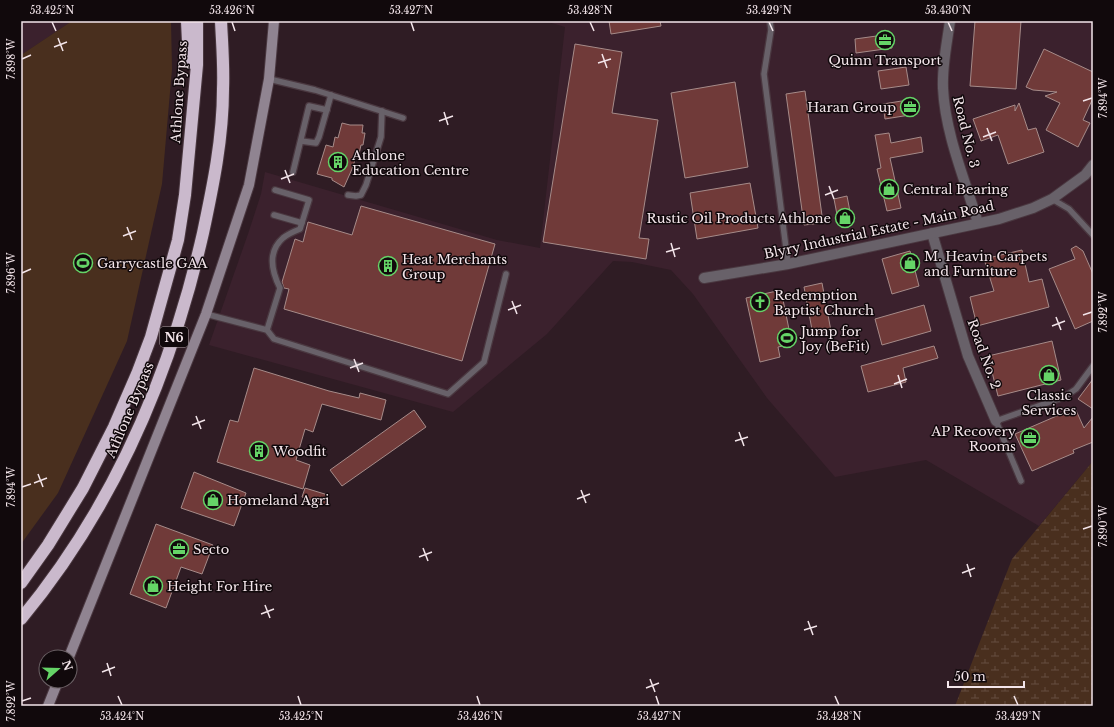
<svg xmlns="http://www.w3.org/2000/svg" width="1114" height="727" viewBox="0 0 1114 727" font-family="'Libre Baskerville',serif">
<defs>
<pattern id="wetland-marsh" width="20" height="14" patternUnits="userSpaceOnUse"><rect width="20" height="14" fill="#492f1e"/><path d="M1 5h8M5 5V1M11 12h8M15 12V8" fill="none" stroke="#644d3f"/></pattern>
</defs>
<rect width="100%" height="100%" fill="#2f1c24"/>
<!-- built -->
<g fill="#3b212d">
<path d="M21,21H72L21,55Z"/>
<path d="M545,21H573V22L575,21H1093V461L1039,526L926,460L835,477L767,398L693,294L671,270L632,262L613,261L547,334L453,412L209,345L248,234L261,194L265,172L497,240L540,248L565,27Z"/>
</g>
<!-- green -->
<path fill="#492f1e" d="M72,21H171L172,69L162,184L127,341L58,493L21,544V55Z"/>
<!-- wetland -->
<path fill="url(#wetland-marsh)" d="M1093,461V706H955L1012,559Z"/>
<!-- building -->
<g fill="#703a39" stroke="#a68b89">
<path d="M609,21H660L661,26L611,34Z"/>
<path d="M975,21H1021L1016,89L970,86Z"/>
<path d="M891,34L892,48L856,53L855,39Z"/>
<path d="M575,44L622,52L612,113L658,120L639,238L649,239L646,259L543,242Z"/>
<path d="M1044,49L1093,72V98L1083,120L1090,123L1078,147L1046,130L1060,103L1045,96L1057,92L1033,90L1026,87Z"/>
<path d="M906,67L909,85L881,89L878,71Z"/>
<path d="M735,82L748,167L685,178L671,93Z"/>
<path d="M805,91L823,223L804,225L786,94Z"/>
<path d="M914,99L916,114L885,119L883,104Z"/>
<path d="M1019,103L1028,130L1036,128L1044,152L1008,164L998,135L981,141L973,119L1015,105V111Z"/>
<path d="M342,123L350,125H363L362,133H365L363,145H361L359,154H357L352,169L344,187L332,180V178L317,174L326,145L333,147L335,137L338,138Z"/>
<path d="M889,133L891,143L921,137L923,152L890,158L901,208L887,211L877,169L881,168L875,135Z"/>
<path d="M750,183L758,228L697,239L690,193Z"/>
<path d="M847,196L852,222L839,225L834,199Z"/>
<path d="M361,206L495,244L462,361L284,309L289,289L284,288L282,282L295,239L303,242L308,222L352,235Z"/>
<path d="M1076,246L1083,251L1093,274V321L1075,329L1049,269L1075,259L1071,249Z"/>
<path d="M1022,250L1029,282L1042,279L1049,307L977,326L970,297L994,291L984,259Z"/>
<path d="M910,251L919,286L892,294L882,259Z"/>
<path d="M822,283L831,331L813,335L804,287Z"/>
<path d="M781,290L792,344L778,347L780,357L760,362L746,298Z"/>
<path d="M924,305L931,331L882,345L875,319Z"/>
<path d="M1052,341L1061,380L998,396L988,356Z"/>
<path d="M934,346L938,358L903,368L906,382L868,392L861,366Z"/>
<path d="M254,368L329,391L359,398L360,393L386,400L381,420L322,404L313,432L305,429L296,460L310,465L303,489L217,462L230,420L238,422Z"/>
<path d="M1093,379V409L1078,399Z"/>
<path d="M1075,408L1084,428L1093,417V442L1073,450L1074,453L1032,471L1015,434Z"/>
<path d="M414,410L426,427L342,486L330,470Z"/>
<path d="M194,472L246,493L234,526L181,508Z"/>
<path d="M305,488L328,495L325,505L302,497Z"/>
<path d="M156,524L213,545L202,574L181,567L166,608L130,594Z"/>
</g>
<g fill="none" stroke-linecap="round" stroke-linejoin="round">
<defs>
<g id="lane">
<path d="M770,21L771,30L764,74L788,264"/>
<path d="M269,79L315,90L403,118"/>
<path d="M301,141L316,143L319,137L331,95"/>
<path d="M293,172L309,106L327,110"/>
<path d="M348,195L356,196L361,195L366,185L381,137L382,111"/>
<path d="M1052,199L1069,209L1093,235"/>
<path d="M274,215L302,223"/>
<path d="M206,314L267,330L274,339L448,394L484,362L506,274"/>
<path d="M267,330L280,288C272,272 267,252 283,238C288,234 295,231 300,229L309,200L275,190"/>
<path d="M1021,481L996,421L1064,397L1076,389L1093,366"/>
</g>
<g id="street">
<path d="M950,21C947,43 942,65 943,88C945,133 965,180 978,223"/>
<path d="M932,233L968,356L996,421"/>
<path d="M704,278L788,264L999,219L1033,208L1052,199L1085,175L1093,165"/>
</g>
<g id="secondary">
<path d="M69,657L206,314L249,185L269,79L274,21"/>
<path d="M48,706L58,681"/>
</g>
<g id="highway">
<path d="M187,21L189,63"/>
<path d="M21,583L48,545L83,488L114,427L137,374L151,337L178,240L185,195L197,65V21"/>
<path d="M21,619C113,508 171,373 203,233C213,186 223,138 223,89C224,66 222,43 221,21"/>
</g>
</defs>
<!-- lane casing -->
<use href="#lane" stroke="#4a3840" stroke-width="8"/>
<!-- street casing -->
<use href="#street" stroke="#4a3840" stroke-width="12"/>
<!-- secondary casing -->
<use href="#secondary" stroke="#4a3840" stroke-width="12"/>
<!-- highway casing -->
<use href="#highway" stroke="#4a3840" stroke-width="14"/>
<!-- lane -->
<use href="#lane" stroke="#686169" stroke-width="5.5"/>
<!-- street -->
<use href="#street" stroke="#686169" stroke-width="10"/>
<!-- secondary -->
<use href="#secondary" stroke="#908491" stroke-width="10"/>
<!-- highway -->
<use href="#highway" stroke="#cab9cc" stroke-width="12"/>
</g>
<!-- ticks -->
<path fill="none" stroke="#f3e5ea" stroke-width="1.5" d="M52,22L56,31M232,22L235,31M411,22L414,31M590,22L594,31M769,22L773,31M948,22L952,31M58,38L63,51M54,47L67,42M602,54L607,68M22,59L31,55M598,63L611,59M1083,101L1092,98M444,112L448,125M439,121L453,116M987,128L992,141M983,137L996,132M285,170L290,183M281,179L294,174M829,186L834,199M825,195L838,190M127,227L132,240M123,236L136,231M671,243L675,257M666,252L680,248M22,273L31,269M512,301L517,314M508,310L521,305M1083,315L1092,312M1056,317L1061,330M1052,326L1065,321M354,359L359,372M350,368L363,363M898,375L902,388M894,384L907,379M196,416L201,429M192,425L205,420M739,432L744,446M735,441L748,437M38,474L43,487M34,483L47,478M22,487L31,484M581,490L586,503M577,499L590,494M1083,529L1092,526M423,548L428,561M419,557L432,552M967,564L971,577M962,573L975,568M265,605L270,618M261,614L274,609M808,621L813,635M804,630L817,626M107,663L111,676M102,672L115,667M650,679L655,692M646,688L659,683M118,696L122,705M298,696L301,705M477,696L480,705M656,696L659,705M835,696L839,705M1014,696L1018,705M22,701L31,698"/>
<!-- icons -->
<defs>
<symbol id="office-ring" viewBox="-11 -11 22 22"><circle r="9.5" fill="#11090c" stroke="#65d467" stroke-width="1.5"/><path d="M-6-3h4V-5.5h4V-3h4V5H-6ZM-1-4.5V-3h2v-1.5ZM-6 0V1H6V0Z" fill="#65d467"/></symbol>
<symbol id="building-ring" viewBox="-11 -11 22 22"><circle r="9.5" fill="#11090c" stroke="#65d467" stroke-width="1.5"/><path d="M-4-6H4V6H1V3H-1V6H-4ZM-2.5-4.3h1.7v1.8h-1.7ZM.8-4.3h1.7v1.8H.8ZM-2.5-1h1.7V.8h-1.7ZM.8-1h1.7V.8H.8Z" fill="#65d467"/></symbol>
<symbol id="shop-ring" viewBox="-11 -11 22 22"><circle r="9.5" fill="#11090c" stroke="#65d467" stroke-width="1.5"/><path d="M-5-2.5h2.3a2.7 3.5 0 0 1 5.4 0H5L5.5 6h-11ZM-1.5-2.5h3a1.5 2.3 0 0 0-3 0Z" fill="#65d467"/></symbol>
<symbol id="stadium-ring" viewBox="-11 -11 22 22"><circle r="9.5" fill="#11090c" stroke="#65d467" stroke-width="1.5"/><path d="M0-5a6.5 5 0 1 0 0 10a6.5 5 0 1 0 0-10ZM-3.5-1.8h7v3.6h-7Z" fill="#65d467"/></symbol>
<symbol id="church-ring" viewBox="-11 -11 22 22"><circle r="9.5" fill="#11090c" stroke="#65d467" stroke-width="1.5"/><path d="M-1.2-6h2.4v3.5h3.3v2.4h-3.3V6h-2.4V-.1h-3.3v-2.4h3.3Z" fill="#65d467"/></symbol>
</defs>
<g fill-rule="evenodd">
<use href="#office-ring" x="874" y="29" width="22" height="22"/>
<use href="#office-ring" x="899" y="96" width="22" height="22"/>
<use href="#building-ring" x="327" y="151" width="22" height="22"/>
<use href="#shop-ring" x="878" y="178" width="22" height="22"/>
<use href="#shop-ring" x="834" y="207" width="22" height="22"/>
<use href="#stadium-ring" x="72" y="252" width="22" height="22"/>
<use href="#shop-ring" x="899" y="252" width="22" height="22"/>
<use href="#building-ring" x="377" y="255" width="22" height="22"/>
<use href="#church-ring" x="749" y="291" width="22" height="22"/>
<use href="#stadium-ring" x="776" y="327" width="22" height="22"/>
<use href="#shop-ring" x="1038" y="364" width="22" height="22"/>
<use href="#office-ring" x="1019" y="427" width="22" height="22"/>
<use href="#building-ring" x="248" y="440" width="22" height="22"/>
<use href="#shop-ring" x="202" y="489" width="22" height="22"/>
<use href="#office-ring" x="168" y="538" width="22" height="22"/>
<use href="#shop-ring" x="142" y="575" width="22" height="22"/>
</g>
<g text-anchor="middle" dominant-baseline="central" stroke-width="3" stroke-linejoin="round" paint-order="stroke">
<!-- shield labels -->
<rect fill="#11090c" stroke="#afa3a7" stroke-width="1" x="160" y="327" width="28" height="20" rx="3"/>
<g font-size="12" font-weight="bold" fill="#f3e5ea">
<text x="174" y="337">N6</text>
</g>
<!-- poi labels -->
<g font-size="13" fill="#f3e5ea" stroke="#11090c" text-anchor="start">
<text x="885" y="60" text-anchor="middle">Quinn Transport</text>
<text x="896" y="107" text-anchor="end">Haran Group</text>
<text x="352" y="155">Athlone<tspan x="352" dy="15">Education Centre</tspan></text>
<text x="903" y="189">Central Bearing</text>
<text x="831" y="218" text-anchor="end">Rustic Oil Products Athlone</text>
<text x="924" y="256">M. Heavin Carpets<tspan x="924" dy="15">and Furniture</tspan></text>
<text x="402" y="259">Heat Merchants<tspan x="402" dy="15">Group</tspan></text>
<text x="97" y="263">Garrycastle GAA</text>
<text x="774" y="295">Redemption<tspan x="774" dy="15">Baptist Church</tspan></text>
<text x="801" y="331">Jump for<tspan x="801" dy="15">Joy (BeFit)</tspan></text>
<text x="1049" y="395" text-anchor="middle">Classic<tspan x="1049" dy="15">Services</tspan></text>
<text x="1016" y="431" text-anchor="end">AP Recovery<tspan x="1016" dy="15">Rooms</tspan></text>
<text x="273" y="451">Woodfit</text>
<text x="227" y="500">Homeland Agri</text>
<text x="193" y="549">Secto</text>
<text x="167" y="586">Height For Hire</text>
</g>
<!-- street labels -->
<g font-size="13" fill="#f3e5ea" stroke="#11090c">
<text transform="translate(179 92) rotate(-86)">Athlone Bypass</text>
<text transform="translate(966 132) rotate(76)">Road No. 3</text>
<text transform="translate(879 230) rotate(-12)">Blyry Industrial Estate - Main Road</text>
<text transform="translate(984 354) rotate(70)">Road No. 2</text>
<text transform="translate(130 410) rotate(-67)">Athlone Bypass</text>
</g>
</g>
<!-- border -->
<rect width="1114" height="727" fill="none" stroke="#11090c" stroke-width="44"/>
<!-- north arrow -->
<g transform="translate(58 669) rotate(70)"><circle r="19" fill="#11090c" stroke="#6b6165"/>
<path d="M0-3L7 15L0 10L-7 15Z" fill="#65d467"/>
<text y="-6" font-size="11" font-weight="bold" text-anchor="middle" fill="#f3e5ea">N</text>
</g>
<!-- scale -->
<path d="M948 681v6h76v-6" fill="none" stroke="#f3e5ea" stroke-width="2"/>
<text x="954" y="681" font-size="12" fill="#f3e5ea" stroke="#11090c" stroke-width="3" paint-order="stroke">50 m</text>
<rect x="22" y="22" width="1070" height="683" fill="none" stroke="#f3e5ea" stroke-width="1.5"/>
<g font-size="10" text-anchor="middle" fill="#f3e5ea">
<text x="52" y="14">53.425°N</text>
<text x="232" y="14">53.426°N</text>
<text x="411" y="14">53.427°N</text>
<text x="590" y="14">53.428°N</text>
<text x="769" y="14">53.429°N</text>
<text x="948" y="14">53.430°N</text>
<text transform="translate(11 59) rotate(-90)" y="4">7.898°W</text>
<text transform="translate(1103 98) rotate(-90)" y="4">7.894°W</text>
<text transform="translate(11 273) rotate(-90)" y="4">7.896°W</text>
<text transform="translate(1103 312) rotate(-90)" y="4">7.892°W</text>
<text transform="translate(11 487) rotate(-90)" y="4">7.894°W</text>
<text transform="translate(1103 526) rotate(-90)" y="4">7.890°W</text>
<text transform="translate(11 701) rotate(-90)" y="4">7.892°W</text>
<text x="122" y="720">53.424°N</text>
<text x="301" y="720">53.425°N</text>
<text x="480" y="720">53.426°N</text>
<text x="659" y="720">53.427°N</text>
<text x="839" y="720">53.428°N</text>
<text x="1018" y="720">53.429°N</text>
</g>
</svg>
